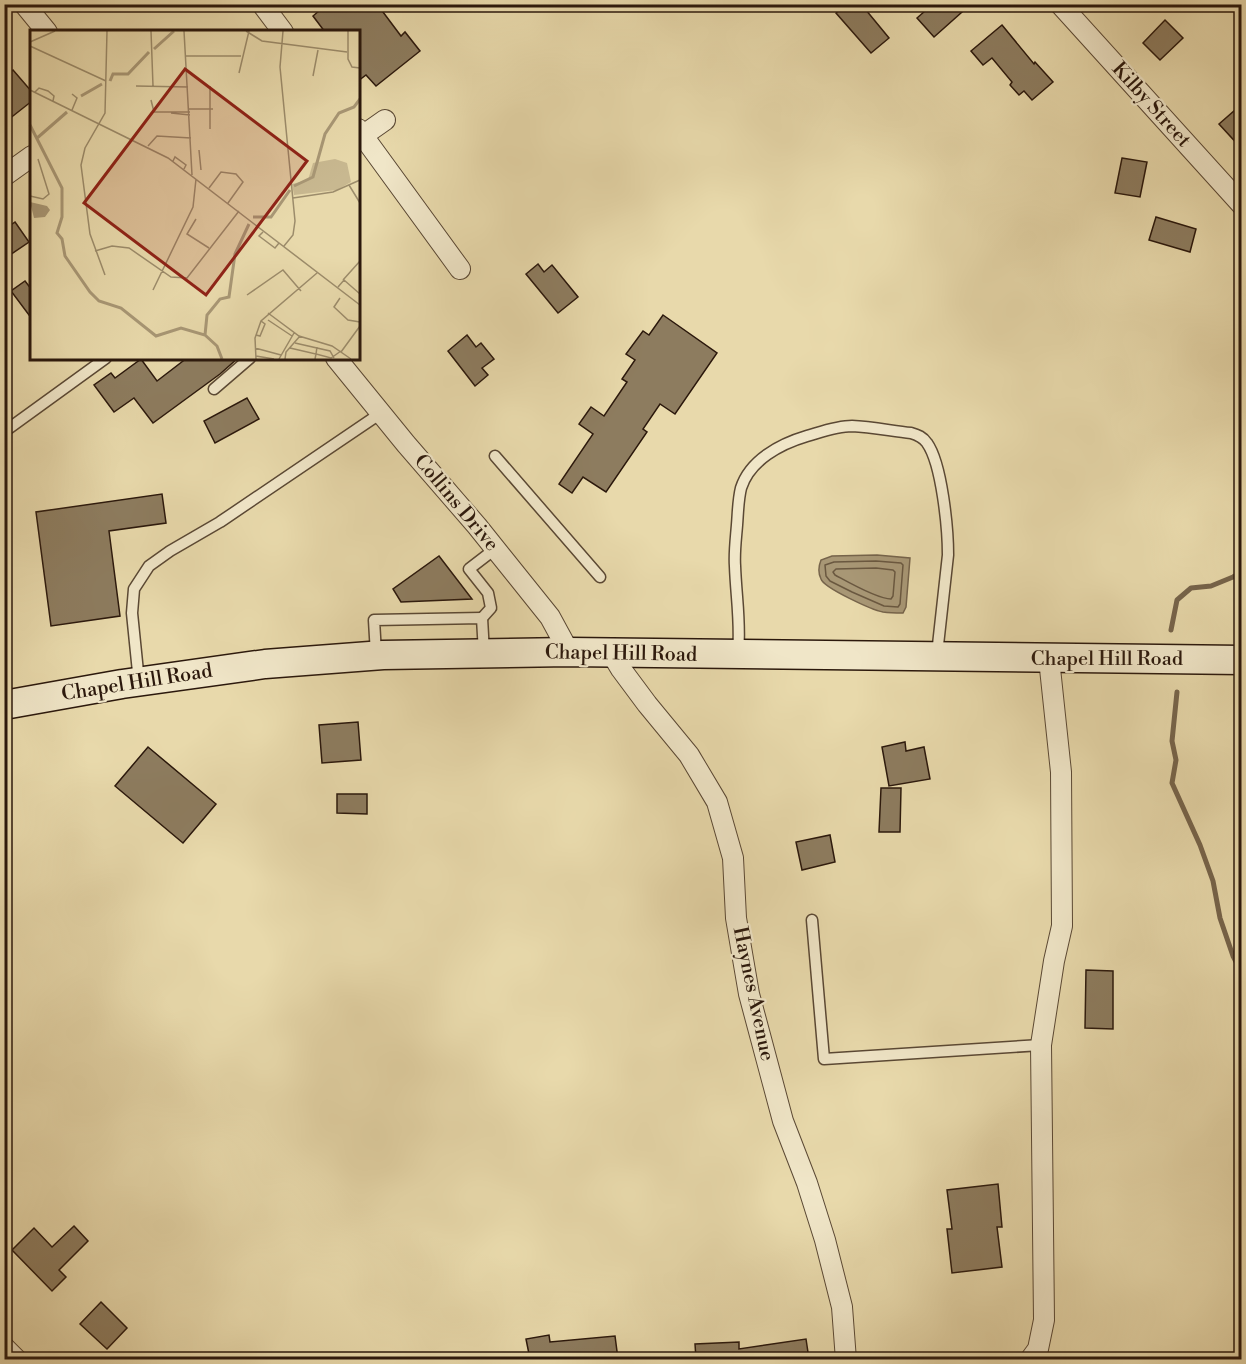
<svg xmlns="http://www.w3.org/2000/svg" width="1246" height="1364" viewBox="0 0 1246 1364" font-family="'Libre Bodoni',serif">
<rect width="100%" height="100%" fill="#e8d9ab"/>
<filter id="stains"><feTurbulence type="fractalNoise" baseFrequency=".00333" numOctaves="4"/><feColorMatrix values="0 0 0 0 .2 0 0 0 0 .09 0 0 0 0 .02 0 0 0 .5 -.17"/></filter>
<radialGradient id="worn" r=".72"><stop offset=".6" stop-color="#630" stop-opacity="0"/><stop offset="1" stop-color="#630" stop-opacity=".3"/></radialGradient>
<!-- water -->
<path fill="#a89775" stroke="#76644b" stroke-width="1.5" d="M877,555L910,558L906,607L903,613C897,613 890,613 883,612C872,610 824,588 821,579C818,573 819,565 821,560L832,556Z"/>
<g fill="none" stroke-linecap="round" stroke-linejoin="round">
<!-- shore -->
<g stroke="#6a5840" stroke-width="1.5">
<path d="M876,561L901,563L903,565L900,604L898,607L884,606L852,592L830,581L826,576L825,565L834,562Z"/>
<path d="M876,568L893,570L895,572L893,596L891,599C877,599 848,582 835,575L833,572L836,569Z"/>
</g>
<!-- stream -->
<g stroke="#76644b" stroke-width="5">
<path d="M1171,630L1177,600L1191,588L1211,586L1233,577L1242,572"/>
<path d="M1177,692L1172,741L1176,760L1172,783L1200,845L1213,881L1220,918L1233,956L1242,973"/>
</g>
</g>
<!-- building -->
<g fill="#8d7c5f" stroke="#2b180c" stroke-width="1.5">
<path d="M315,4H377L401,36L405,32L420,51L376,86L366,75L358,81V32H325L313,16L320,10Z"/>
<path d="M847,4H861L889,38L871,53L836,13Z"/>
<path d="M933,4H971L934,37L917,18Z"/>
<path d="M1165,20L1183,38L1160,60L1143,43Z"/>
<path d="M1002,25L1034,64L1035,62L1053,82L1032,100L1024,91L1019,95L1010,85L1012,82L992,58L983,65L971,51Z"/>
<path d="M13,70L32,92V101L4,123V77Z"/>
<path d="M1242,104V149L1219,124Z"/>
<path d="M1122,158L1147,162L1140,197L1115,193Z"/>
<path d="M1156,217L1196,229L1190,252L1149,240Z"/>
<path d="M15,222L29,242L4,259V230Z"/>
<path d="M538,264L544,272L552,265L578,297L558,313L526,274Z"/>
<path d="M25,281L32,290V319L11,291Z"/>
<path d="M663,315L717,353L675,414L660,404L643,429L647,432L606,492L583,477L572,493L559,484L593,434L579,424L591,407L604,416L627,382L622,379L635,360L626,354L643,331L649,335Z"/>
<path d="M467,335L476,347L481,343L494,359L482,368L488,375L475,386L448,351Z"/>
<path d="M187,358H238L220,374L153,423L134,398L114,412L94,385L111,373L115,378L141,359L157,381Z"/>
<path d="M247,398L259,419L215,443L204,421Z"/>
<path d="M162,494L166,523L109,531L120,616L51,626L36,512Z"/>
<path d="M439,556L472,599L401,602L393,589Z"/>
<path d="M358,722L361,760L322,763L319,725Z"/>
<path d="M905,742L906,751L924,747L930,779L889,786L882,747Z"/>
<path d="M148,747L216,804L183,843L115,786Z"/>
<path d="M881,788H901L900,832H879Z"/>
<path d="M337,794H367V814L337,813Z"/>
<path d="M830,835L835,862L802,870L796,842Z"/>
<path d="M1086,970L1113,971V1029L1085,1028Z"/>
<path d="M998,1184L1002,1227H997L1002,1267L952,1273L947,1229H952L947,1190Z"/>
<path d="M74,1226L88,1241L59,1270L66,1277L52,1291L12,1250L34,1228L52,1247Z"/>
<path d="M101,1302L127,1328L107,1349L80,1324Z"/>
<path d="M549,1335L550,1342L615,1336L618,1359H530L526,1339Z"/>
<path d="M806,1339L809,1359H696L695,1344L739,1342V1349Z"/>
</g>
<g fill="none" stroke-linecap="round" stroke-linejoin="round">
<defs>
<g id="service">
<path d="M214,389L250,358"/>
<path d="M4,429H8L106,358"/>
<path d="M495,456L600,577"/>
<path d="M482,618L491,608L488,593L469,569L495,549"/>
<path d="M738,653C741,624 736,596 735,566C734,553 736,538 737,525C738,513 738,500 741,488C750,460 780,444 807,436C821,432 837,426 852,426C872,427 892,431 911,433C918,435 923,437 927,443C942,464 948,529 948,555L937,654"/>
<path d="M376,654L374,620L482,618L484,653"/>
<path d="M139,682L132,613L134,589L149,566L170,551L220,522L381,413"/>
<path d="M812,920L824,1059L1041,1045"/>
</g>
<g id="minor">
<path d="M24,4L47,32"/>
<path d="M262,4L283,32"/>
<path d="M1060,4L1242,205"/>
<path d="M358,129L460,269"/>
<path d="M358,139L385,120"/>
<path d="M4,176L32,156"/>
<path d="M336,358L406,444L477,526L550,617L569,652"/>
<path d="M612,654L621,669L647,704L689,755L717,802L733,858L736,918L749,994L783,1121L807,1183L825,1240L842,1307L846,1360"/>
<path d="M4,1347L17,1360"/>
<path d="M1030,1360L1038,1349L1044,1320L1041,1045L1054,961L1062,926L1061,772L1049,659"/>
</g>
<path id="secondary" d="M4,705L122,684L265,664L383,655L569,652L1242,660"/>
</defs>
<!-- service casing -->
<use href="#service" stroke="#5a4834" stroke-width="13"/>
<!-- minor casing -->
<use href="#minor" stroke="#5a4834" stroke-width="22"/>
<!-- secondary casing -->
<use href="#secondary" stroke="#2b180c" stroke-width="31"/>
<!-- service -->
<use href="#service" stroke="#f0e6c8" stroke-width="10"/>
<!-- minor -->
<use href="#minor" stroke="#f0e6c8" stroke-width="20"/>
<!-- secondary -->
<use href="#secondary" stroke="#f0e6c8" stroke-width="28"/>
</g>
<g text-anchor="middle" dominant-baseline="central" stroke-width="4.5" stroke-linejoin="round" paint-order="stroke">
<!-- street labels -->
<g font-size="20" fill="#2b180c" stroke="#f0e6c8">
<text transform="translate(1151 105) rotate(48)">Kilby Street</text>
<text transform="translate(456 503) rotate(50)">Collins Drive</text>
<text transform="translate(621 654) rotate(1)">Chapel Hill Road</text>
<text x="1107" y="659">Chapel Hill Road</text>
<text transform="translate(137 683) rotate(-9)">Chapel Hill Road</text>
<text transform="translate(753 994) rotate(78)">Haynes Avenue</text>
</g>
</g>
<!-- overview -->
<g transform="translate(30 30)">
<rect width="330" height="330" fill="#e8d9ab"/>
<path d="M305,129L317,133L321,152L307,160L264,165L262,154L278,150L283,133Z" fill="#c8b890"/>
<path d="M0,172L17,176L20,180L15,187L4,188Z" fill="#a89775"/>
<path fill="none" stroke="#a89775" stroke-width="3" d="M124,19L144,1M80,51L83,44H98L119,22M51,66L72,54M0,95L32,158V187L27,203L32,209L35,226L60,262L69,271L91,278L126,306L151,298L175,305L187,316L192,329M6,109L37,82M264,156L283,147L295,104L309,83L324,77L330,69M223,187H241L260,160M175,305L177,285L190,269L199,267L205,224L219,194"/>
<path fill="none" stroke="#9c8c6b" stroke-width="1.5" d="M121,1L123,56M154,1L162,145M216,1L232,11L317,22M253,1L250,37L265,191L263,205L254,216M318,1V29L322,37L330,38M0,12L25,1M0,16L76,51M155,26H211M209,43L219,1M283,46L288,20M106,56L158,57M0,60L138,128L330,275M5,62L9,58L18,61L24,66L23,71M42,64L47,68L42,80M121,70L124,82H160M159,79H183M141,83L160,85M180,99V56M118,116L127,106L161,108M169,120L171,140M143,131L145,127L156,135L154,139M319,155L330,173M179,158L191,142L206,144L213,152L198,173M0,166L13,169L19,164L8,129M263,168L303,162L330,150M166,189L157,204L179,218M233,202L229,206L245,218L249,213M65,221L82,216L99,218L141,247L157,248L209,181M75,245L60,204L51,135L55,118L75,83L77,1M313,250L330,231M308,257L314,250L330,264M123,260L163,177L166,149M217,265L253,240L271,261M310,268L304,277L318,290L330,292M238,283L269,306L302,316L321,329M238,290L262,306M226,305L230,306L235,294L231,291M265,313L300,321L304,328M287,317L286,324L301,328L311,321M225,318L251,325M260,318L286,324L285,329M311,322L330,296M226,326L244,329M226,329L225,308L231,291L287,243M249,329L264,303M255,329L256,322L270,306"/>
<path fill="#8f2418" fill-opacity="0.15" stroke="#8f2418" stroke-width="3" d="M155,39L277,131L176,265L54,173Z"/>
<rect width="330" height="330" fill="none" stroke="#2b180c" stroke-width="3"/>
</g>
<!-- margin -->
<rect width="1246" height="1364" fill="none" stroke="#e8d9ab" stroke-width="24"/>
<rect x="6" y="6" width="1234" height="1352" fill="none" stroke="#2b180c" stroke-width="3"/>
<rect x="12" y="12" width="1222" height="1340" fill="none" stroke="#2b180c" stroke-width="1.5"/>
<rect width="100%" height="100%" filter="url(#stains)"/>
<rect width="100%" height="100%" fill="url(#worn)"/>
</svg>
